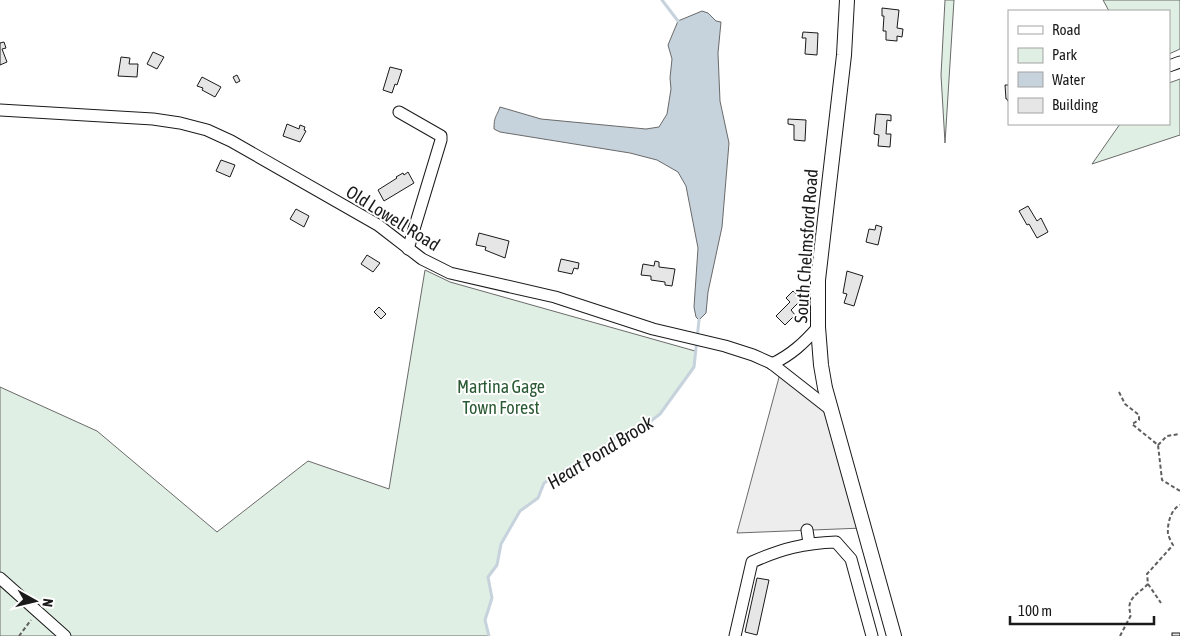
<svg xmlns="http://www.w3.org/2000/svg" width="1180" height="636" viewBox="0 0 1180 636" font-family="'Asap Condensed',sans-serif">
<rect width="100%" height="100%" fill="#fff"/>
<!-- green -->
<g fill="#e0efe3" stroke="#6a6a6a">
<path d="M945,0H954L945,143L941,75Z"/>
<path d="M1103,0H1180V49L1169,54V11H1109Z"/>
<path d="M1180,79V135L1092,164L1120,124H1169V83Z"/>
<path d="M425,270L450,282L695,351L694,367L660,414L639,430L616,437L596,456L570,467L544,483L538,498L520,511L501,544L497,565L488,577L492,598L485,620L489,636H0V387L97,431L217,532L308,461L389,489Z"/>
</g>
<!-- parking -->
<path fill="#ededed" stroke="#6a6a6a" d="M781,370L831,410L863,528L737,533Z"/>
<!-- water -->
<path fill="#c6d2dc" stroke="#6a6a6a" d="M702,11L708,13L716,21L721,22L718,53L720,101L729,143L722,227L708,292L706,313L699,320L696,317L694,307L698,248L686,186L678,172L657,160L630,153L500,132L494,129C494,116 496,118 500,107L541,119L646,129L659,127L667,114L671,89L670,78L672,59L668,45L678,21Z"/>
<g fill="none" stroke-linecap="round" stroke-linejoin="round">
<!-- stream -->
<g stroke="#c6d2dc" stroke-width="3">
<path d="M662,0L678,21"/>
<path d="M489,636L485,620L492,598L488,577L497,565L501,544L520,511L538,498L544,483L570,467L596,456L616,437L639,430L660,414L694,367L699,320"/>
</g>
</g>
<!-- building -->
<g fill="#e6e6e6" stroke="#1a1a1a">
<path d="M882,8L899,10L897,28L903,29L902,37L897,36V41L886,40V31H883L884,16H882Z"/>
<path d="M803,32L818,33L817,55L805,54L806,38H802Z"/>
<path d="M4,42L6,48L2,49L7,62L0,65V43Z"/>
<path d="M153,52L164,57L157,69L147,64Z"/>
<path d="M121,57L130,58L129,64H138L137,77L118,76Z"/>
<path d="M390,67L402,70L397,85L395,84L392,93L383,90Z"/>
<path d="M237,75L240,81L236,83L233,77Z"/>
<path d="M202,77L221,87L215,97L202,90L203,88L197,86Z"/>
<path d="M1005,85H1009V103L1007,99H1006Z"/>
<path d="M876,114L891,115V121L887,120L886,134H891L890,147L878,146L879,135L874,134Z"/>
<path d="M788,119L806,120L805,141L794,140V125L788,124Z"/>
<path d="M287,124L299,129L300,125L305,127L304,130L306,131L300,142L283,136Z"/>
<path d="M221,160L235,165L230,177L216,171Z"/>
<path d="M408,172L414,183L384,201L378,190L397,178L396,177L403,173L404,175Z"/>
<path d="M1028,206L1037,221L1041,218L1048,232L1037,238L1029,224L1027,225L1019,211Z"/>
<path d="M296,209L309,216L304,227L290,219Z"/>
<path d="M876,225L882,227L878,245L866,242L869,229L875,230Z"/>
<path d="M479,233L509,241L505,258L485,250L486,247L476,245Z"/>
<path d="M367,255L380,263L373,272L361,264Z"/>
<path d="M561,259L579,263L578,269L574,268L572,274L558,271Z"/>
<path d="M655,261L659,262V267L675,269L672,286L665,285V282L651,280V276L641,275L643,264L654,266Z"/>
<path d="M847,271L863,276L854,306L844,303L847,294L843,293Z"/>
<path d="M793,291L802,299L791,310L795,315L785,325L776,316L790,302L786,298Z"/>
<path d="M379,307L386,314L381,319L374,312Z"/>
<path d="M757,578L769,580L757,635L745,632Z"/>
<rect x="1172" y="633" width="8" height="3"/>
</g>
<g fill="none" stroke-linecap="round" stroke-linejoin="round">
<defs>
<g id="minor">
<path d="M1169,66L1180,62"/>
<path d="M0,110L153,119L180,123L207,130L231,141L378,225L422,259L450,273L555,297L653,329L725,346L753,355L771,363L831,410"/>
<path d="M399,112L441,136V140L408,249"/>
<path d="M772,364C791,355 804,343 818,327"/>
<path d="M807,530L809,543"/>
<path d="M0,578L65,636"/>
<path d="M735,636L752,562C781,549 804,543 836,542L851,559L872,636"/>
</g>
<path id="major" d="M847,0L844,55L818,280V327L821,365L825,388L894,636"/>
</defs>
<!-- minor casing -->
<use href="#minor" stroke="#1a1a1a" stroke-width="13"/>
<!-- major casing -->
<use href="#major" stroke="#1a1a1a" stroke-width="16"/>
<!-- path -->
<g stroke="#5f5f5f" stroke-width="2" stroke-dasharray="4 2.5" stroke-linecap="butt">
<path d="M1119,392L1125,404L1139,415V420L1132,424L1158,445L1162,480L1180,491"/>
<path d="M1158,445L1167,436L1180,434"/>
<path d="M1148,584L1161,603"/>
<path d="M19,636L31,620"/>
<path d="M1120,636L1131,615C1125,599 1137,595 1148,584L1147,574L1173,545C1171,542 1169,537 1168,534C1167,524 1171,509 1180,505"/>
</g>
<!-- minor -->
<use href="#minor" stroke="#fff" stroke-width="11"/>
<!-- major -->
<use href="#major" stroke="#fff" stroke-width="14"/>
</g>
<g text-anchor="middle" dominant-baseline="central" stroke-width="4" stroke-linejoin="round" paint-order="stroke">
<!-- street labels -->
<g font-size="18" fill="#1a1a1a" stroke="#fff">
<text transform="translate(393 218) rotate(32)">Old Lowell Road</text>
<text transform="translate(806 246) rotate(-86)">South Chelmsford Road</text>
</g>
<!-- park labels -->
<g font-size="18" fill="#2b5a34" stroke="#fff">
<text x="501" y="386">Martina Gage<tspan x="501" dy="21">Town Forest</tspan></text>
</g>
<!-- water labels -->
<g font-size="19" font-style="italic" fill="#1a1a1a" stroke="#fff">
<text transform="translate(600 452) rotate(-32)">Heart Pond Brook</text>
</g>
</g>
<!-- legend -->
<rect x="1008" y="10" width="162" height="115" fill="#ffffff" stroke="#a3a3a3"/>
<rect x="1018" y="26" width="25" height="8" fill="#ffffff" stroke="#a3a3a3"/>
<text x="1052" y="35" font-size="15" fill="#1a1a1a">Road</text>
<rect x="1018" y="48" width="25" height="15" fill="#e0efe3" stroke="#a3a3a3"/>
<text x="1052" y="60" font-size="15" fill="#1a1a1a">Park</text>
<rect x="1018" y="72" width="25" height="15" fill="#c6d2dc" stroke="#a3a3a3"/>
<text x="1052" y="85" font-size="15" fill="#1a1a1a">Water</text>
<rect x="1018" y="98" width="25" height="15" fill="#e6e6e6" stroke="#a3a3a3"/>
<text x="1052" y="110" font-size="15" fill="#1a1a1a">Building</text>
<!-- north arrow -->
<g transform="translate(35 601) rotate(98)" stroke="#ffffff" stroke-width="4" paint-order="stroke">
<path d="M0-4L9 19L0 12L-9 19Z" fill="#1a1a1a"/>
<text y="-8" font-size="14" font-weight="bold" text-anchor="middle" fill="#1a1a1a">N</text>
</g>
<!-- scale -->
<path d="M1010 616v8h144v-8" fill="none" stroke="#1a1a1a" stroke-width="2.5"/>
<text x="1018" y="616" font-size="15" fill="#1a1a1a" stroke="#ffffff" stroke-width="4" paint-order="stroke">100 m</text>
</svg>
